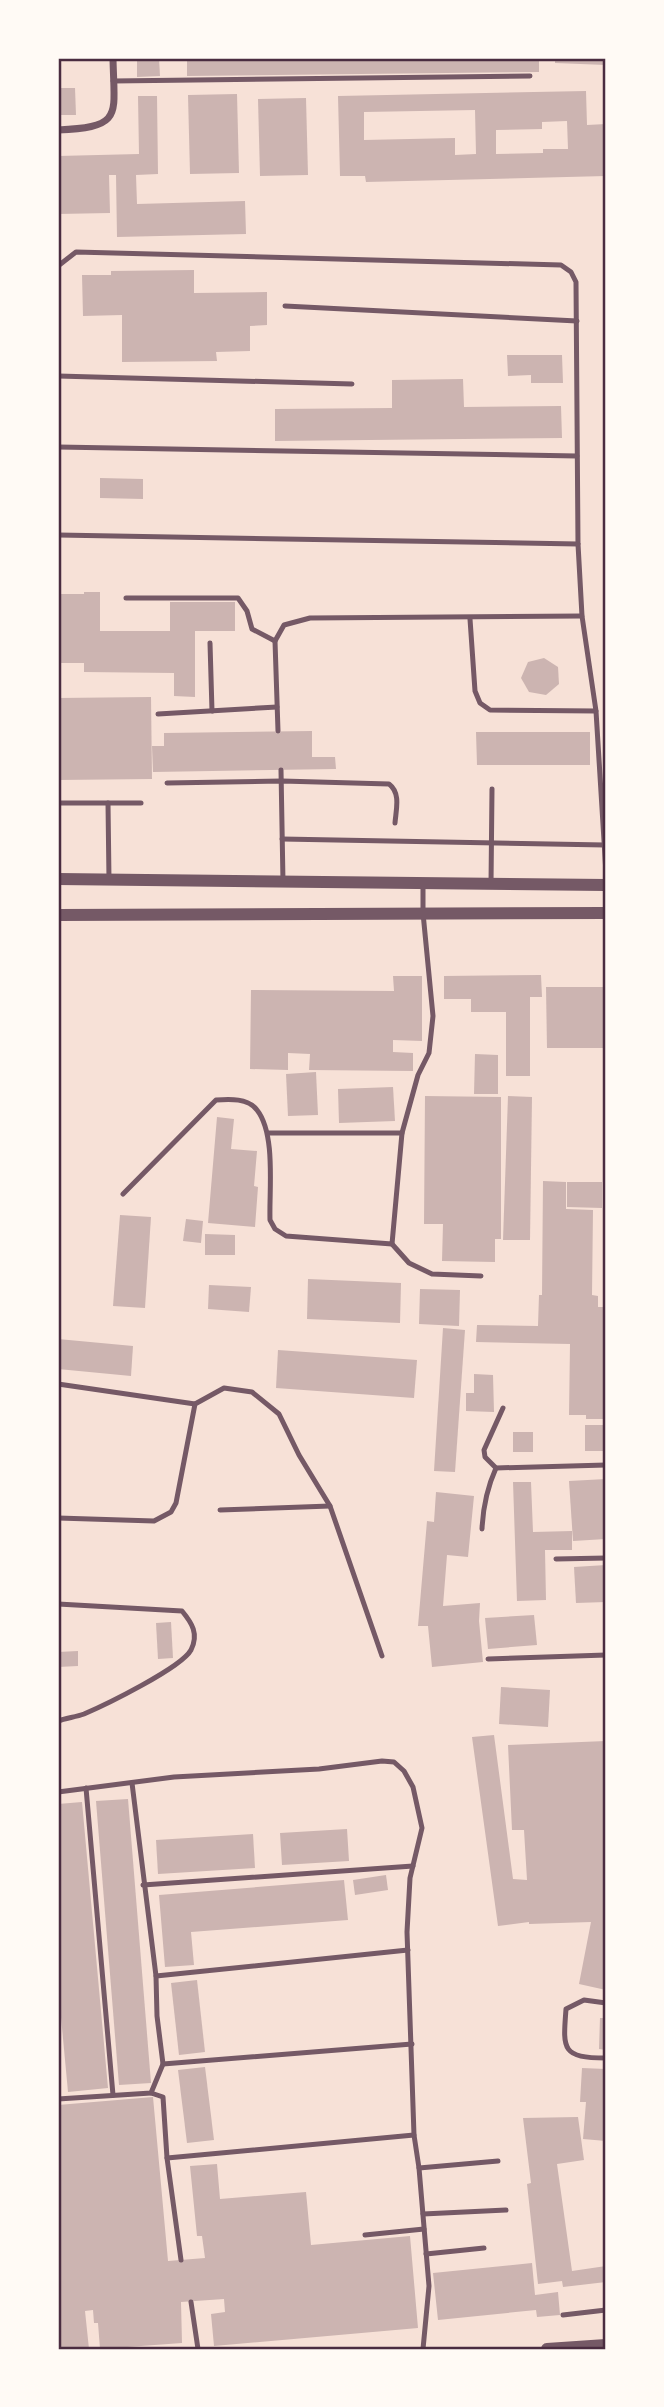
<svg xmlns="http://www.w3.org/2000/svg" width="664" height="2407" viewBox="0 0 664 2407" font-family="Manrope,sans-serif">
<rect width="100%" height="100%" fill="#f7e1d7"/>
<!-- building -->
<g fill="#ccb4b1" fill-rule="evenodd">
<path d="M137,58H159L160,76L137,77Z"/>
<path d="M187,58H539V72L187,76Z"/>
<path d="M555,58H606V65L555,63Z"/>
<path d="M58,88H75L76,115H58Z"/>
<path d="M586,91L587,125L606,124V176L366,182L365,176H340L338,96ZM475,110L476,154L455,155V138L364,140V112ZM567,121L568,149H543V153L496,154V130L542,129V122Z"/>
<path d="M237,94L239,173L190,174L188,95Z"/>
<path d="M138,96H157L158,174L136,175L137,204L245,201L246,234L117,237L116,175H109L110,213L58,214V156L139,154Z"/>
<path d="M306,98L308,175L260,176L258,99Z"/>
<path d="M194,270V293L267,292V325L250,326V351L216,352L217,361L122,362V315L83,316L82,275H111V271Z"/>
<path d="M507,355H562L563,383H531V375L508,376Z"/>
<path d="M463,379L464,407L561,406L562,438L275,441V409L392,408V380Z"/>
<path d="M100,478L143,479V499L100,498Z"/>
<path d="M84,592H100V631H170V602H235V631H195V697L174,696V673L84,672V663H58V615H60L61,594H84Z"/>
<path d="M544,658L558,667L559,684L546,695L529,692L521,678L528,662Z"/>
<path d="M151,697L152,779L58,780V698Z"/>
<path d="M312,731V757H335L336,769L153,772L152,746H164V733Z"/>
<path d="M476,732H590V765H477Z"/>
<path d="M541,975L542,997H530V1076H506V1012H471V999H444V976Z"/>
<path d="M393,976H422V1041L393,1040V1052L413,1053V1071L309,1070L310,1054L288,1053V1070L250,1069L251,990L394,991Z"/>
<path d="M546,987H606V1048H547Z"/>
<path d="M475,1054L498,1055V1094H474Z"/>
<path d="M316,1072L318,1115L288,1116L286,1074Z"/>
<path d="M393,1087L395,1121L339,1123L338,1089Z"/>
<path d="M425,1096L501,1097V1239H495V1262L442,1261L443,1224H424Z"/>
<path d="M508,1096L532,1097L530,1240H503Z"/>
<path d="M217,1117L234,1119L231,1149L257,1151L254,1186L258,1187L255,1227L208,1223Z"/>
<path d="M543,1181L566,1182V1209L593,1210L592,1295L598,1296V1307H606V1419H586V1415H569L570,1344L476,1342L477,1325L538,1326L539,1295H542Z"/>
<path d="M567,1182H602V1208L567,1207Z"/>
<path d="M120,1215L151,1217L145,1308L113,1306Z"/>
<path d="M186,1219L203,1221L201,1243L183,1241Z"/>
<path d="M205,1234L235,1235V1255H205Z"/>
<path d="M308,1279L401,1283L400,1323L307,1319Z"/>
<path d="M209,1285L251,1287L249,1312L208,1309Z"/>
<path d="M420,1289L460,1290L459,1326L419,1324Z"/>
<path d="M443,1328L465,1330L455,1472L434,1471Z"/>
<path d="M58,1339L133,1346L131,1376L58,1369Z"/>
<path d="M278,1350L417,1360L414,1398L276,1388Z"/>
<path d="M474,1374L493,1375L494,1412L466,1411V1393H474Z"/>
<rect x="585" y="1425" width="21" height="26"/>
<rect x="513" y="1432" width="20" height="20"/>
<path d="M606,1479V1539L573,1541L569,1481Z"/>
<path d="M513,1482H531L533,1532L572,1531V1550H545L546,1600L517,1601Z"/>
<path d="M436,1492L474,1496L468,1557L447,1555L443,1606L480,1603L479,1621L483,1662L432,1667L428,1626H418L427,1521L434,1522Z"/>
<path d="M606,1565V1602L576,1603L574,1567Z"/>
<path d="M534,1615L537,1645L488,1649L485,1618Z"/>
<path d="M171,1622L173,1658L158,1659L156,1623Z"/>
<path d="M78,1651V1666L58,1667V1652Z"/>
<path d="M501,1687L550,1690L548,1727L499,1724Z"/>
<path d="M494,1735L513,1879L527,1880L524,1830H512L508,1745L606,1741V1990L579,1984L591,1922L529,1924V1922L498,1926L472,1737Z"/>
<path d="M128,1799L151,2083L119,2085L96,1801Z"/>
<path d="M82,1802L108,2088L68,2092L58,1985V1804Z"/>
<path d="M347,1829L349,1861L282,1865L280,1833Z"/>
<path d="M253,1834L255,1868L158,1874L156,1840Z"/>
<path d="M386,1875L388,1890L355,1895L353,1880Z"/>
<path d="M344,1880L348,1920L191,1932L194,1965L165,1967L159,1895Z"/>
<path d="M197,1980L205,2052L179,2055L171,1983Z"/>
<path d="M600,2018H606V2050L599,2049Z"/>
<path d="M205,2067L214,2140L187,2143L178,2070Z"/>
<path d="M582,2068L606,2069V2141L583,2139L586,2102H580Z"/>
<path d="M153,2097L168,2261L205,2258L202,2236H197L190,2166L217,2164L220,2199L306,2192L311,2245L410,2236L418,2328L214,2346L211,2314L225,2312L224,2299L181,2302L182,2343L100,2349L98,2323H94L93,2310L85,2311L89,2349H58V2105Z"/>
<path d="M578,2117L584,2160L557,2164L572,2271L606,2266V2282L563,2287L562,2281L538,2284L527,2184L531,2183L523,2118Z"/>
<path d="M532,2263L535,2295L558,2292L560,2315L537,2317L536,2310L438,2320L433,2273Z"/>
</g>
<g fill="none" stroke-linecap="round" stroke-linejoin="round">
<!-- service -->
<g stroke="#755966" stroke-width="5">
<path d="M113,81L530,76"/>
<path d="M58,266L76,252L561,265L571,272L576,282L578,544L582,616L596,711L606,873"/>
<path d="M285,306L577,321"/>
<path d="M58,376L352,384"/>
<path d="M58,447L577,456"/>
<path d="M58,535L578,544"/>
<path d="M126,598H238L247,611L252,629L275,641"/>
<path d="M470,619L475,691L480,703L490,710L596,711"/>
<path d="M210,643L212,711"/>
<path d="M158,714L277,707"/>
<path d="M278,731L275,641L284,625L310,618L582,616"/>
<path d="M281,770L283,882"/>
<path d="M167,783L282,781L389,784C401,793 396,810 395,823"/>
<path d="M61,803H141"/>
<path d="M108,803L109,880"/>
<path d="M282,839L605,845"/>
<path d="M491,884L492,789"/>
<path d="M268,1133H402"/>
<path d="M123,1194L216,1100C230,1099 248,1098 257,1110C276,1134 269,1190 270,1220L275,1229L286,1236L392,1244L402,1133L418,1075L429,1053L433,1016L423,913V883"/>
<path d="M392,1244L409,1263L432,1274L481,1276"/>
<path d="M58,1384L195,1404"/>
<path d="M503,1408L484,1450L485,1457L496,1468L606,1465"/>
<path d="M220,1510L330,1506"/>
<path d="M58,1518L154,1521L171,1512L176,1503L195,1404L224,1388L252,1392L279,1414L299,1455L330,1506L382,1656"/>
<path d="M482,1529C483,1507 487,1488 496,1468"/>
<path d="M556,1559L606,1558"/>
<path d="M58,1604L182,1611C192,1623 199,1634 191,1650C181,1668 105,1705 84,1714C76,1717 66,1718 58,1721"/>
<path d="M488,1659L606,1655"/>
<path d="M86,1788L113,2095"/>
<path d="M58,1792L174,1777L319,1769L382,1761L394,1762L404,1771L413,1787L422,1828L410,1878L407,1932L414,2135L419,2168L429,2286L423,2349"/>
<path d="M143,1885L413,1866"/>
<path d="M156,1976L408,1950"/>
<path d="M606,2003L584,2000L566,2009C563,2049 561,2058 606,2058"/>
<path d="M163,2064L412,2044"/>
<path d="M151,2093L163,2097L167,2158L181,2260"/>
<path d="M58,2099L151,2093L163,2064L157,2016L156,1976L132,1783"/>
<path d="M167,2158L414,2135"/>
<path d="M419,2168L498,2161"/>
<path d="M423,2214L506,2210"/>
<path d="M365,2235L424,2229"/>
<path d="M426,2254L484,2248"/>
<path d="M191,2302L198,2349"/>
<path d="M563,2315L606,2310"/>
</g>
<!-- minor -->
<g stroke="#755966" stroke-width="7">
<path d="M58,130C124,127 114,116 113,58"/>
<path d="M605,845L606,844"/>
</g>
<!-- tertiary -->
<g stroke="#755966" stroke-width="12">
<path d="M58,879L606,885"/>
<path d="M58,915L606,913"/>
<path d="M547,2349L606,2345"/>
</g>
</g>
<!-- border -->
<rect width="664" height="2407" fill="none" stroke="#fffaf5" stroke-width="119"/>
<rect x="60" y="60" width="544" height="2288" fill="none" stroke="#4a2c40" stroke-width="2.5"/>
</svg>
